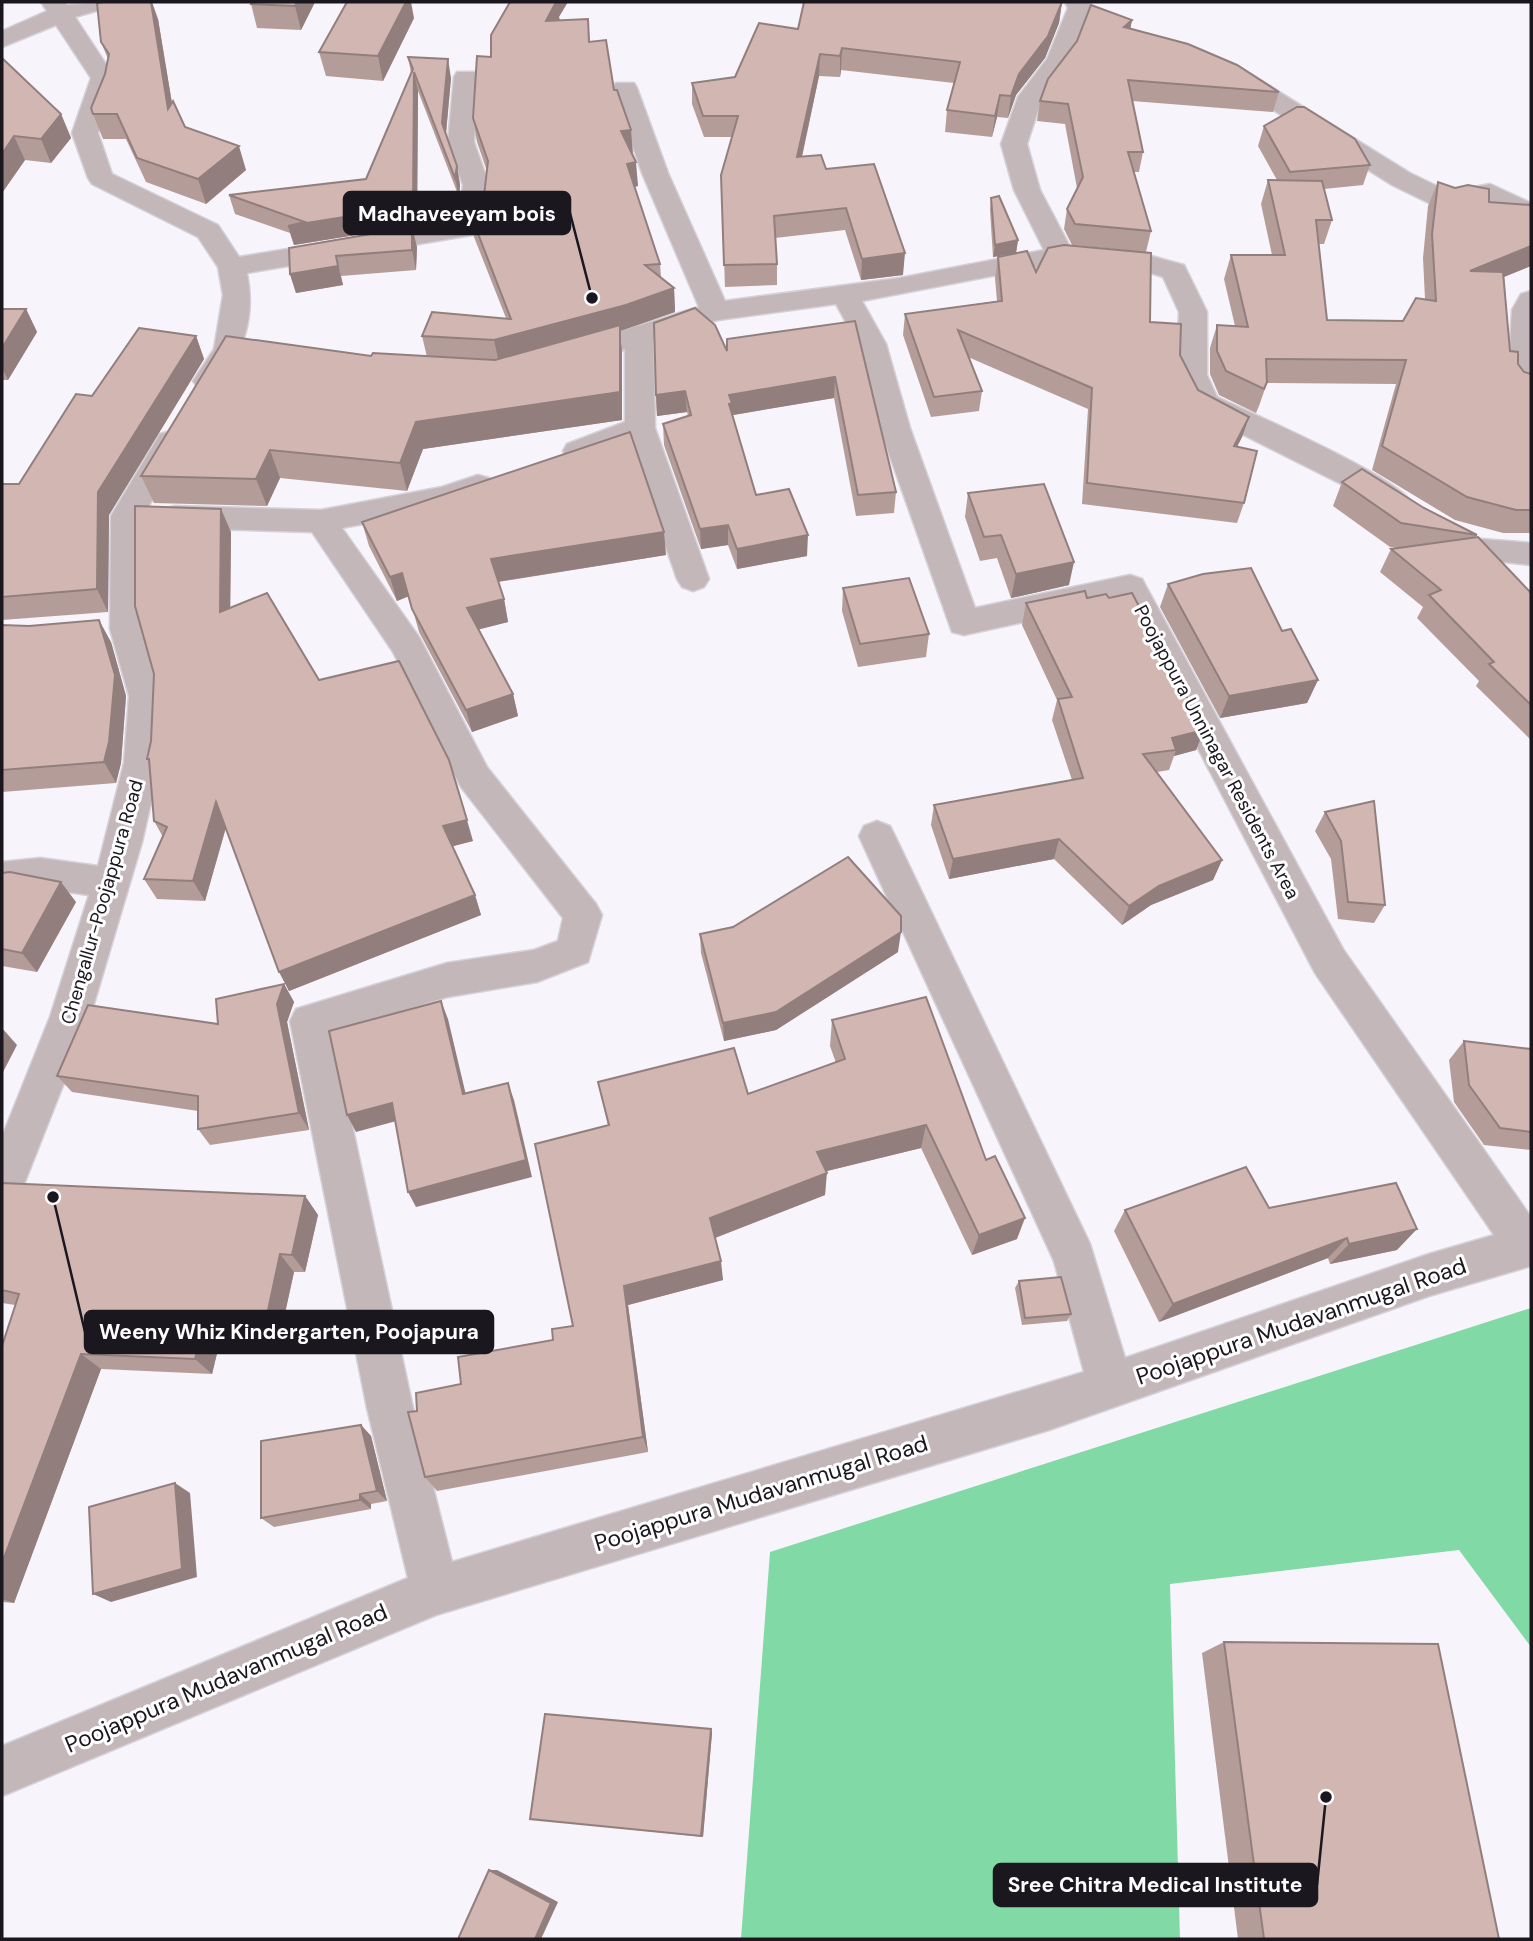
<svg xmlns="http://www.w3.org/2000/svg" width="1533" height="1941" viewBox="0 0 1533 1941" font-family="'DM Sans',sans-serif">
<rect width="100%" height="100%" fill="#f8f4fc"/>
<!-- forest -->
<path fill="#81d9a6" d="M1531,1308V1647L1459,1550L1170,1584L1180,1939H741L770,1552Z"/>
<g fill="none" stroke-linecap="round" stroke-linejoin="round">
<defs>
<g id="minor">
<path d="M41,2H65L67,5L114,2L110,7L75,17L115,78L98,133L112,174L218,225L239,257L459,221L463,185L448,142L454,77L457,72H475L478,77L474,142L489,185L485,227L482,233L472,235L247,273C256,320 243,349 218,388L208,391L198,388L193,381L214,349L223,295L218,267L198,237L92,184L88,178L72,133L91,78L56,25L2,47V31L47,11Z"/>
<path d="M1065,2H1089L1092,8L1071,60L1042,98L1027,144L1040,190L1070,247L1144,254L1184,265L1207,312V375L1217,397C1253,414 1396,476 1412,503L1407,511L1396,514L1385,511L1347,487L1194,410L1177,375L1179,312L1163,277L1142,270L1060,263L862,301L886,344L910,428L975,608L1130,575L1142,579L1343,949L1531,1217V1266L1429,1296L1049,1430L436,1615L2,1796V1746L408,1578L367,1408L290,1021L296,1009L447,963L534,950L558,941L563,918L461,787L393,652L312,532L175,528L164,525L159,517L164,509L175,506L321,510L442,487L478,475L489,478L493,486L489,494L446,508L342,528L419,637L487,767L596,904L602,915L588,962L537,982L447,997L332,1032L413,1408L452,1562L1084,1372L1054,1261L859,836L864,826L877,821L890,826L895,836L1090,1244L1125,1358L1429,1254L1494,1235L1315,973L1121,601L964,635L952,632L880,428L858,344L836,304L718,320L653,340L655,428L709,579L704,587L693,591L682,587L677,579L630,443L578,461L567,458L563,451L567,444L625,422V349L572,365L562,363L558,356L562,349L699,307L642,173L613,88L616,83H634L637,88L668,173L725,301L900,278L1044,250L1014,190L1001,144L1018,97L1047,59L1068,8Z"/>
<path d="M1233,67L1242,69L1410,173L1449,192L1490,184L1531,203V221L1487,201L1446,209L1437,207L1392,185L1224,79L1221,74L1224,69Z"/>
<path d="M1531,291V393L1523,396L1513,393L1508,386L1512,310L1521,294Z"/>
<path d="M171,431L182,434L186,441L143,516L144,629L163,696L160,763L142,842L90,1017L17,1202L2,1208V1137L50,1017L89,895L40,888L2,892V862L40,858L98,866L124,763L129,696L110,629L111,516L160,434Z"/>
<path d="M1481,539L1531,543V565L1470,558L1465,550L1470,542Z"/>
</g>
</defs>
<!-- minor casing -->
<use href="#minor" stroke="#d5d1d9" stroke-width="3"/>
<!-- minor -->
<use href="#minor" fill="#c3b7ba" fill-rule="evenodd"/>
</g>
<!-- wall -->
<g fill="#b49d99">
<path d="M315,2L301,30L257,28L251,4Z"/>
<path d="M1062,2L1059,23L1045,58L1016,95L1008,118L997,117L992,137L945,132L947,110L954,83L841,70L840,77L819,76L802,157L826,169L903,275L861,280L845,230L775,238L777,264V285L725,287L721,175L732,137H704L692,104V83L735,77L798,29Z"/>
<path d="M559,17L560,20L588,19L590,42L614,90L633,154L638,186L634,187L660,264L661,277L674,288L675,312L620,331L622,353V420L423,449L407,491L280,478L267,506L154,503L141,476L371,356L427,357L422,336L506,318L474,237L470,213L478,212L483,204L487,171L477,142L473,118L491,57Z"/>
<path d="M414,18L383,81L326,76L319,52Z"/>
<path d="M158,19L172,103L185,127L246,170L206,204L146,182L126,139H103L93,114L105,74L108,59L101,42Z"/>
<path d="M1132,20L1130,29L1279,92L1273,112L1132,101L1143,152L1139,172H1134L1151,231L1146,252L1072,245L1064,229L1067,209L1077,188L1065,124L1037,121L1040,101Z"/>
<path d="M408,57L451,78L446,135L457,166L460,185L459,197L418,91L417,225L294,245L290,233L235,214L229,195L366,179L411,73Z"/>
<path d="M2,58L61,114L71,138L51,163L25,160L2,193Z"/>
<path d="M1264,126L1370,165L1363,185L1324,189L1332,220L1324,244H1318L1327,320L1403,321L1425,299L1423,258L1428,206L1438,182L1489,202L1531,266L1504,277L1510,351L1524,372L1531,374V533H1503L1455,520L1372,470L1396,384L1267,383L1259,406L1256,413L1219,395L1210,374V348L1217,325L1235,326L1224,279L1231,255H1272L1261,204L1268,180H1277L1258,146Z"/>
<path d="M991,198L1018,240L1016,253L993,257L990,210Z"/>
<path d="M417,247L416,270L341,276L343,285L296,293L290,274L289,248Z"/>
<path d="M998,257L1036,272L1150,322L1180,355L1198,390L1249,417L1242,437L1237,447L1244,503L1237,523L1082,504L1088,409L968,357L982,391L979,411L931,417L903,335L905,314L997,301L995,278Z"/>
<path d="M2,309H26L37,332L8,380H2Z"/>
<path d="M855,321L896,492L894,513L856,516L834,398L733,415L756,495L807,556L737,569L728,545L701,549L664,445L663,424L688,416L687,412L657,416L656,395L727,351Z"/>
<path d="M196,336L204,359L109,515L108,612L2,620V484H19L92,396Z"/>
<path d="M1342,482L1424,508L1477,535L1475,538L1531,593V740L1476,686L1479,681L1417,618L1423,607L1380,572L1391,549L1399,548L1390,547L1333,506Z"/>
<path d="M968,493L1069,585L1011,598L997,558L980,561L965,517Z"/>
<path d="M362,522L666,555L498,582L504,599L508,622L479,629L513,694L518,716L472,732L419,632L409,596L397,601L369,546Z"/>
<path d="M231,532L230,608L319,680L473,841L452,846L475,895L481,915L289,991L226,828L205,901L157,899L144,879L163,837L154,821L150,765L147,759Z"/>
<path d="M1168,584L1282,631L1318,680L1307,703L1220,718L1160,607Z"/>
<path d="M843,588L929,634L926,657L858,667L842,611Z"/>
<path d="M1087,598H1109L1204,730L1196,750L1174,756L1169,770L1157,772L1222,860L1213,880L1151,905L1122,925L1054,859L949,879L931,825L934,805L1072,780L1052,720L1057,700L1022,625L1026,603Z"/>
<path d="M2,625L111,642L126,696L121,763L116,783L2,792Z"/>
<path d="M1325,812L1385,905L1374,923L1338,919L1331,859L1315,831Z"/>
<path d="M2,873L76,902L37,972L2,966Z"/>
<path d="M700,934L898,952L776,1030L724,1041L701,953Z"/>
<path d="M284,984L294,1002L287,1022L309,1130L210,1145L198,1129V1111L72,1092L57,1076L218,1024Z"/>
<path d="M832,1020L986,1160L1017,1239L972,1255L921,1148L826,1171L825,1195L715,1238L723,1280L628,1305L648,1452L437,1491L425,1477L417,1411L461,1384L553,1340L573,1326L608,1125L598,1082L748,1094L836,1063L830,1046Z"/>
<path d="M1464,1041L1531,1049V1150L1484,1145L1454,1102L1449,1060Z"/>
<path d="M2,1183L305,1196L318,1215L305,1272H294L278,1345L220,1341L212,1374L101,1369L14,1603L2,1602V1346L15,1305L2,1303Z"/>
<path d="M1269,1208L1397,1250L1330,1264L1328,1258L1159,1322L1114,1231L1125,1210Z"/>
<path d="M1019,1281L1071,1314L1067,1321L1022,1325L1015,1288Z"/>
<path d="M361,1425L371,1436L387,1501L371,1504V1509L274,1527L261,1518Z"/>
<path d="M1224,1642L1499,1939H1238L1202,1653Z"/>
<path d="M711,1729L712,1733L703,1837L530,1819Z"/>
</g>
<!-- shaded-wall -->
<g fill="#927f7d">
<path d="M151,2H152L158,19L177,134L168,109Z"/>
<path d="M297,2H315L301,30L295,6Z"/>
<path d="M406,2H411L414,18L383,81L378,56Z"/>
<path d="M554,2H568L559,17L560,24L546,21Z"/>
<path d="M1062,2L1059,23L1045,58L1016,95L1008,118L1011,96L1019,74Z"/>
<path d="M1132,20L1128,40L1124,27Z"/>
<path d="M842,48L841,70L840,77V56Z"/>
<path d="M820,54L819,76L797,179V157Z"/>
<path d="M448,59L451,78L445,142L442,123Z"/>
<path d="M414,72L418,91L417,225L294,245L288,226L413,206Z"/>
<path d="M1000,95L997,117L992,137L995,116Z"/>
<path d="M61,114L71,138L51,163L41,139Z"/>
<path d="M631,130L633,154L621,131Z"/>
<path d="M14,136L25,160L2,193V154Z"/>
<path d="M239,146L246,170L206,204L198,179Z"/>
<path d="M636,162L638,186L629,188L627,164Z"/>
<path d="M457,166L460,185L459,197L455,178Z"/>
<path d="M412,227L417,247L416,270L412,250Z"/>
<path d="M1018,240L1016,253L993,257L995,245Z"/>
<path d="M1531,246V266L1459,295L1470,271Z"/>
<path d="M905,253L903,275L861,280L862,259Z"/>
<path d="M336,256L343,285L296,293L290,274Z"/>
<path d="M674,288L675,312L620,331L622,353V420L423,449L407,491L400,463L416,422L499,363L494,340Z"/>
<path d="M26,309L37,332L8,380L2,368V348Z"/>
<path d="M196,336L204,359L109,515L108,612L97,589L98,492Z"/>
<path d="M835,377L834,398L733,415L729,425V395Z"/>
<path d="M685,391L687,412L657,416L656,395Z"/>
<path d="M1249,417L1242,437L1227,466L1234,446Z"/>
<path d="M270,450L280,478L267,506L256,479Z"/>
<path d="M221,509L231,532L230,635L220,612Z"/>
<path d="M728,525V545L701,549L700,529Z"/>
<path d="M664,532L666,555L496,582L491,559Z"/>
<path d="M808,535L807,556L737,569V549Z"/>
<path d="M1074,562L1069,585L1011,598L1016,574Z"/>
<path d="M402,573L409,596L397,601L390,577Z"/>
<path d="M504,599L508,622L473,631L467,608Z"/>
<path d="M99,620L111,642L126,696L121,763L116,783L104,762Z"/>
<path d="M1318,680L1307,703L1220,718L1229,696Z"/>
<path d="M513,694L518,716L472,732L466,710Z"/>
<path d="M1204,730L1196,750L1174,756L1176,750L1172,738Z"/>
<path d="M216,802L227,823L205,901L193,881Z"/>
<path d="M467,820L473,841L450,847L443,826Z"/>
<path d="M1059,839L1054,859L949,879L953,859Z"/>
<path d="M1222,860L1213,880L1151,905L1122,925L1129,906L1159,886Z"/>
<path d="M61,882L76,902L37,972L22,953Z"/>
<path d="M475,895L481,915L289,991L279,972Z"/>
<path d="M901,932L898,952L776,1030L724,1041L723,1023Z"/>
<path d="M284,984L294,1002L287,1022L309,1130L299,1113L277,1004Z"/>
<path d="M441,1001L448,1019L470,1112L463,1094Z"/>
<path d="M2,1028L17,1045L2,1074Z"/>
<path d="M508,1083L514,1100L532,1177L416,1207L408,1192Z"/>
<path d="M392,1103L400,1120L356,1132L347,1115Z"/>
<path d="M926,1125L921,1148L815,1174L817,1152Z"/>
<path d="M827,1173L825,1195L712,1239L710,1218Z"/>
<path d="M305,1196L318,1215L305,1272L292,1255Z"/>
<path d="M1025,1218L1017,1239L972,1255L979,1235Z"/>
<path d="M1417,1229L1397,1250L1330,1264L1349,1244Z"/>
<path d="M1347,1238L1328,1258L1159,1322L1173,1304Z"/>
<path d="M280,1254L294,1272L278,1345L264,1329Z"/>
<path d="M721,1261L723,1280L628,1305L648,1452L643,1437L624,1286Z"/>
<path d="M203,1326L220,1341L212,1374L195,1359Z"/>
<path d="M81,1354L101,1369L14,1603L2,1599V1563Z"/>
<path d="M361,1425L371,1436L387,1501L377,1491Z"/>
<path d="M175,1483L190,1493L197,1577L111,1602L93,1594Z"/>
<path d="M360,1494L371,1504V1509L360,1500Z"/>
<path d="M711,1729L712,1733L703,1837L701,1836Z"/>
<path d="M489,1870H497L558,1902L541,1939H535Z"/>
</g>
<!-- building -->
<g fill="#d1b6b2" stroke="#927f7d" stroke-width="2">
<path d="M104,2H151L168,109L173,101L185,127L239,146L198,179L137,158L117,114H93L91,108L105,74L109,54L101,42L97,3Z"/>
<path d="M252,2H297L295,6L251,4Z"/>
<path d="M347,2H406L378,56L319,52Z"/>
<path d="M510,2H556L546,21L588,19L589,42L606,40L614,90H617L631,130L621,131L636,162L627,164L660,264L645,265L674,288L626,305L494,340L422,336L432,312L511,319L470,213L478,212L483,204L488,161L473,118L477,56L491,57V35Z"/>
<path d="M804,2H1062L1048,36L1019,74L1011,96L1000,95L995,116L947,110L960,62L842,48L840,56L820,54L797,157L821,155L826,169L874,164L905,253L862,259L846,208L774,216L777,264L724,265L721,175L738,116H703L692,83L735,77L759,23L798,29Z"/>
<path d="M1091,5L1132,20L1124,27L1188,44L1237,65L1279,92L1128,80L1143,152H1128L1151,231L1075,224L1067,209L1083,177L1068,104L1040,101L1048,79L1077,41Z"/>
<path d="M408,57L448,59L442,123L457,166L455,178L414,72L413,206L288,226L305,222L229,195L366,179L413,69Z"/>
<path d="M2,58L61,114L41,139L14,136L2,154Z"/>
<path d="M1297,107H1304L1355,139L1370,165L1290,172L1264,126Z"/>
<path d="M1268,180L1322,181L1332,220H1316L1327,320L1403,321L1416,298L1436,301L1432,234L1438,182L1455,188L1468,185L1489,189V202L1531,205V246L1470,271L1503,272L1510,351L1518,352V364L1524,372L1531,374V510H1516L1467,497L1382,446L1406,360L1266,359L1267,382L1264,389L1226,371L1217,351V325L1248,327L1231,255H1285Z"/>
<path d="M999,196L1018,240L995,245L991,198Z"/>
<path d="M412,227V250L336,256L338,266L290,274L289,248Z"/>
<path d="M1064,245L1151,253L1150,322L1181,324L1180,355L1198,390L1249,417L1234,446L1257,451L1244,503L1087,483L1092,388L958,330L982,391L934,397L905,314L1002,301L998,257L1027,251L1036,272L1048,248Z"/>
<path d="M695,308L715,325L727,351V339L855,321L896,492L858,495L835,377L729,395L732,403L729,404L756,495L789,489L808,535L737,549L728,525L700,529L663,424L691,415L685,391L656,395L654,323Z"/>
<path d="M2,309H26L2,348Z"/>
<path d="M620,325V392L416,422L400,463L270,450L256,479L141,476L226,336L371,356L373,353L495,360Z"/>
<path d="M139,328L196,336L98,492L97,589L2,597V484H19L76,394L92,396Z"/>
<path d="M630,432L664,532L491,559L504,599L467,608L513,694L466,710L412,609L402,573L390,577L362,522Z"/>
<path d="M1362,469L1424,508L1477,535L1401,523L1342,482Z"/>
<path d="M1044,484L1074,562L1016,574L1001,535L984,537L968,493Z"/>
<path d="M135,506L221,509L220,612L267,593L319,680L399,661L449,760L467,820L443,826L475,895L279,972L216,802L193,881L144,879L167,827L154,821L149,759H147L151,741L154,674L135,606Z"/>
<path d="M1478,537L1531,593V705L1489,664L1494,662L1429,595L1441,590L1391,549Z"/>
<path d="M1251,568L1282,631L1291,629L1318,680L1229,696L1168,584L1203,574Z"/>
<path d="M909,578L929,634L860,644L843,588Z"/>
<path d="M1085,591L1087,598L1106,594L1109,598L1132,593L1204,730L1172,738L1176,750L1143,754L1222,860L1159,886L1129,906L1059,839L953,859L934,805L1083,778L1058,699L1072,697L1026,603Z"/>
<path d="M99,620L115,675L109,742L104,762L2,770V625L29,626Z"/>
<path d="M1374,801L1385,905L1348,902L1341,841L1325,812Z"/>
<path d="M848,857L901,916V932L776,1012L723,1023L700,934L733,927Z"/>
<path d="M10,872L61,882L22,953L2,949V873Z"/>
<path d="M284,984L277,1004L299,1113L198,1129V1096L57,1076L88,1005L218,1024L216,999Z"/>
<path d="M926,997L986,1160L995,1156L1025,1218L979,1235L926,1125L817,1152L827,1173L710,1218L721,1261L624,1286L643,1437L425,1477L408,1412L417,1411L416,1393L461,1384L458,1357L553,1340L552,1329L573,1326L535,1144L609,1125L598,1082L734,1048L748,1094L845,1059L832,1020Z"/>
<path d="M441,1001L463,1094L508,1083L526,1160L408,1192L392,1103L347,1115L329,1031Z"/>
<path d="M1464,1041L1531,1049V1132L1500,1128L1469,1085Z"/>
<path d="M1246,1167L1269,1208L1396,1183L1417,1229L1349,1244L1347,1238L1173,1304L1125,1210Z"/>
<path d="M2,1183L305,1196L292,1255L280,1254L264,1329L203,1326L195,1359L81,1354L2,1563V1346L19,1294L2,1290Z"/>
<path d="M1061,1277L1071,1314L1025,1318L1019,1281Z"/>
<path d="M361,1425L377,1491L360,1494V1500L261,1518V1441Z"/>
<path d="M175,1483L182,1569L93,1594L89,1507Z"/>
<path d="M1224,1642L1438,1644L1499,1939H1264Z"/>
<path d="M545,1714L711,1729L701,1836L530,1819Z"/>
<path d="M489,1870L551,1903L535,1939H458Z"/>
</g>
<g text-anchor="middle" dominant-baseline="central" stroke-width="6" stroke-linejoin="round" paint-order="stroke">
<!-- street labels -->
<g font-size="19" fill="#1b171f" stroke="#fff">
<text transform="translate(1217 752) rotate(62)">Poojappura Unninagar Residents Area</text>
<text transform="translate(102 902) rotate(-74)">Chengallur-Poojappura Road</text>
</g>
<!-- near-street labels -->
<g font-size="23" fill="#1b171f" stroke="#fff">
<text transform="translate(1301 1321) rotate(-19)">Poojappura Mudavanmugal Road</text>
<text transform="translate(761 1493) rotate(-17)">Poojappura Mudavanmugal Road</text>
<text transform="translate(226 1678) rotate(-23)">Poojappura Mudavanmugal Road</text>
</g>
</g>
<!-- callouts -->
<path fill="none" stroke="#1b171f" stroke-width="2.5" d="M592 298L570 213M53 1197L85 1332M1326 1797L1317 1885"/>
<g fill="#1b171f" stroke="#fff" stroke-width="2.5">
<circle cx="592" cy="298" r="7"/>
<circle cx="53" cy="1197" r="7"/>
<circle cx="1326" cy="1797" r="7"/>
</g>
<g fill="#1b171f" stroke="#1b171f" stroke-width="2.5">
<rect x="344" y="192" width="226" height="42" rx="7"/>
<rect x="85" y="1311" width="408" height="42" rx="7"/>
<rect x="994" y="1864" width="323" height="42" rx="7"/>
</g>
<g font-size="21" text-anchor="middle" font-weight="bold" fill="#fff">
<text x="457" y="221">Madhaveeyam bois</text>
<text x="289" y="1339">Weeny Whiz Kindergarten, Poojapura</text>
<text x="1155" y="1892">Sree Chitra Medical Institute</text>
</g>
<!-- border -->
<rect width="1533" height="1941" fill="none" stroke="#1b171f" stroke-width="7"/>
</svg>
